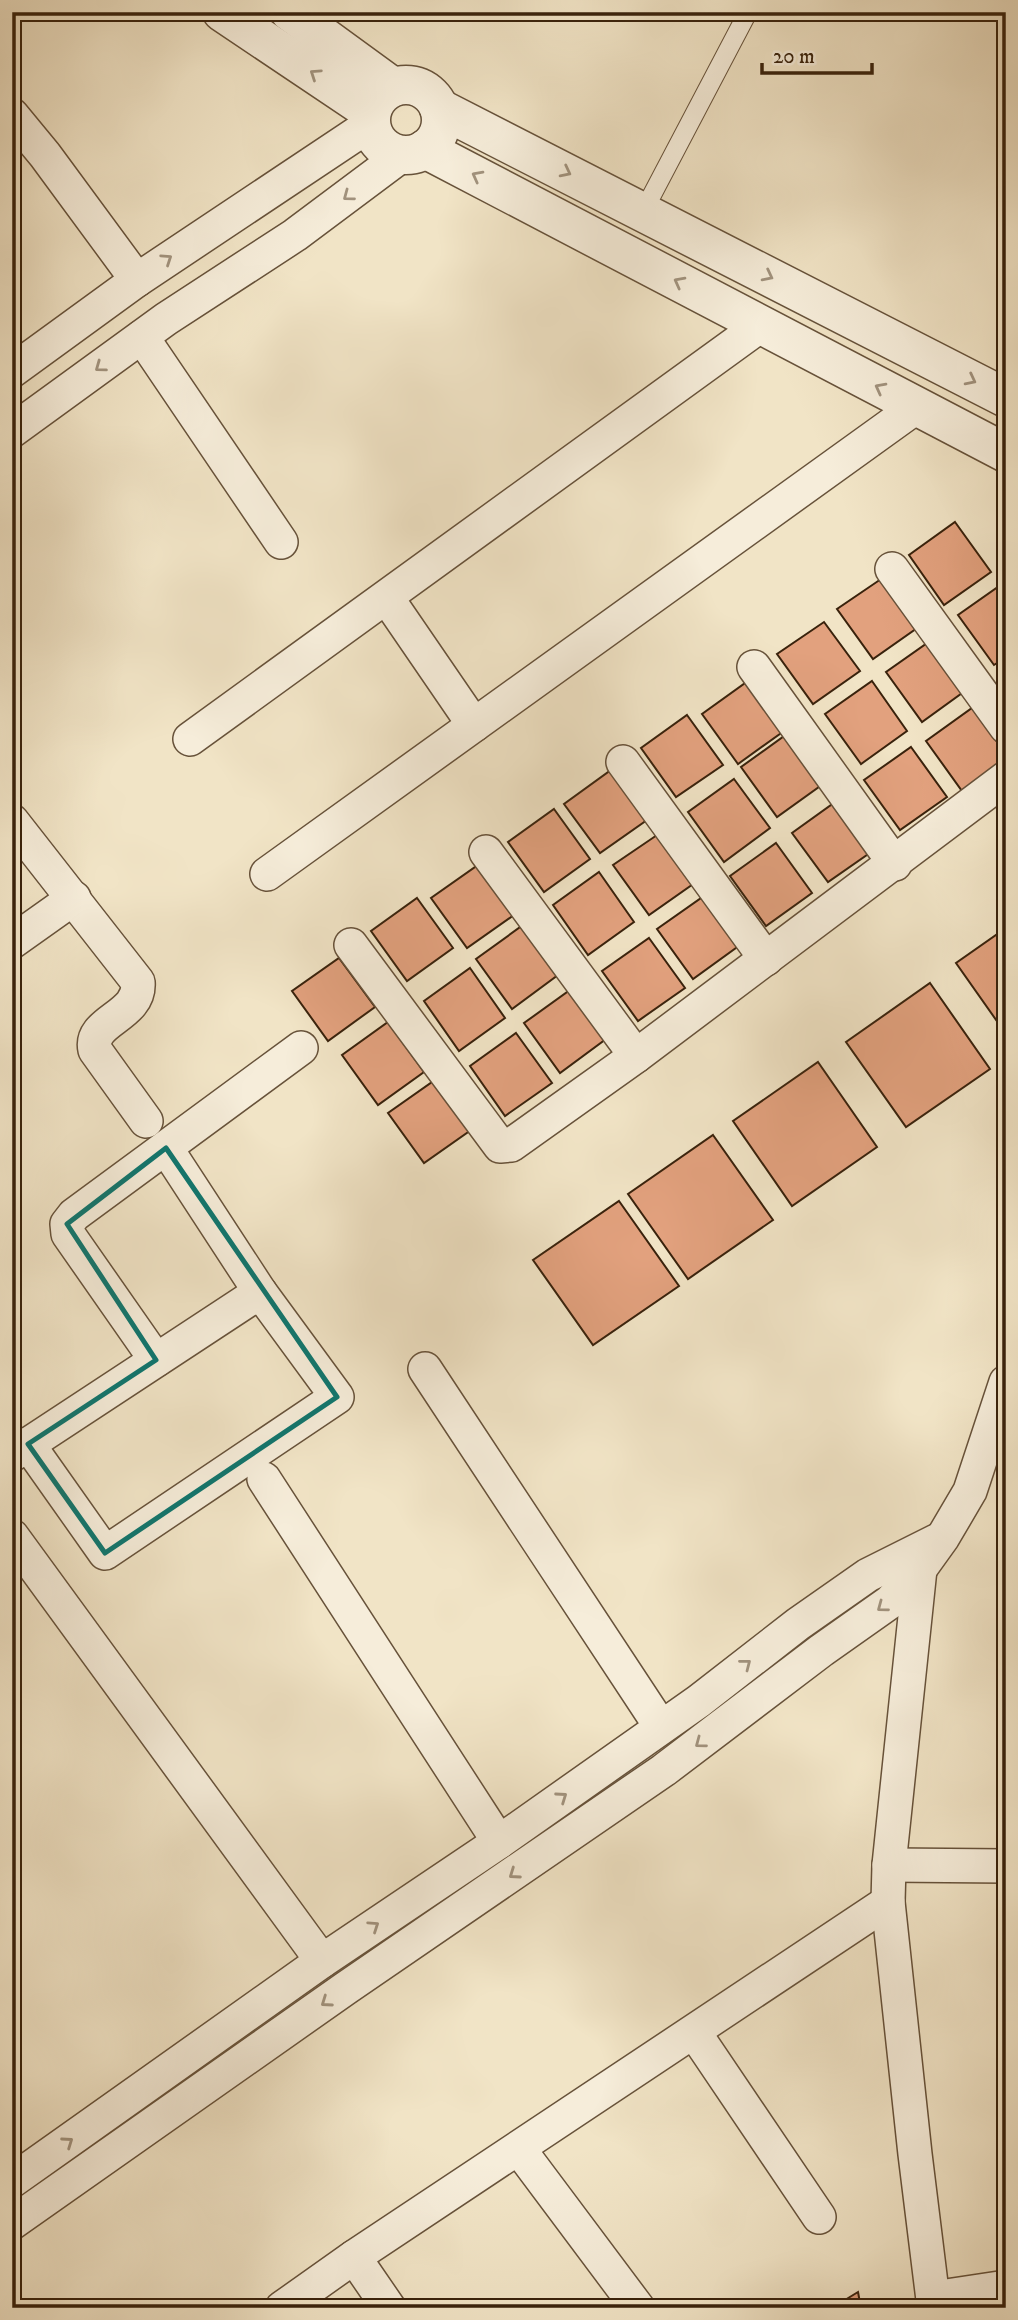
<svg xmlns="http://www.w3.org/2000/svg" width="1018" height="2320" viewBox="0 0 1018 2320" font-family="'IM FELL DW Pica',serif">
<rect width="100%" height="100%" fill="#f1e4c6"/>
<filter id="stains"><feTurbulence type="fractalNoise" baseFrequency=".00286" numOctaves="4"/><feColorMatrix values="0 0 0 0 .2 0 0 0 0 .09 0 0 0 0 .02 0 0 0 .5 -.17"/></filter>
<radialGradient id="worn" r=".72"><stop offset=".6" stop-color="#630" stop-opacity="0"/><stop offset="1" stop-color="#630" stop-opacity=".3"/></radialGradient>
<!-- building -->
<g fill="#e2a17e" stroke="#39220c" stroke-width="2">
<path d="M955,522L991,572L944,605L909,555Z"/>
<path d="M884,577L920,626L873,659L837,609Z"/>
<path d="M1005,582L1006,657L994,665L958,615Z"/>
<path d="M824,622L860,671L813,704L777,654Z"/>
<path d="M933,639L969,688L922,722L886,672Z"/>
<path d="M748,681L784,731L738,764L702,714Z"/>
<path d="M872,681L907,731L861,764L825,714Z"/>
<path d="M972,708L1006,754V760L962,791L926,741Z"/>
<path d="M687,715L723,765L676,797L641,748Z"/>
<path d="M787,734L823,784L777,817L741,767Z"/>
<path d="M911,747L947,797L900,830L864,780Z"/>
<path d="M611,770L647,820L600,853L564,804Z"/>
<path d="M734,779L770,828L724,862L688,812Z"/>
<path d="M838,800L874,850L828,882L792,833Z"/>
<path d="M554,809L590,859L544,892L508,842Z"/>
<path d="M660,833L696,882L649,915L613,865Z"/>
<path d="M776,843L812,893L766,926L730,876Z"/>
<path d="M478,865L514,915L467,948L431,898Z"/>
<path d="M599,872L634,922L588,955L553,905Z"/>
<path d="M704,896L740,945L693,979L657,929Z"/>
<path d="M417,898L453,948L407,981L371,931Z"/>
<path d="M523,925L558,975L512,1009L476,959Z"/>
<path d="M1006,928V1034L956,963Z"/>
<path d="M649,938L685,988L638,1021L602,971Z"/>
<path d="M339,958L375,1007L328,1041L292,991Z"/>
<path d="M470,968L505,1018L459,1051L424,1001Z"/>
<path d="M930,983L990,1069L906,1127L846,1042Z"/>
<path d="M570,990L606,1039L560,1073L524,1023Z"/>
<path d="M388,1022L424,1072L378,1105L342,1055Z"/>
<path d="M516,1033L552,1083L505,1116L470,1066Z"/>
<path d="M818,1062L877,1147L792,1206L733,1121Z"/>
<path d="M435,1080L471,1130L424,1163L388,1113Z"/>
<path d="M713,1135L773,1220L688,1279L628,1194Z"/>
<path d="M619,1201L679,1286L593,1345L533,1260Z"/>
<path d="M858,2292L861,2308H832Z"/>
</g>
<g fill="none" stroke-linecap="round" stroke-linejoin="round">
<defs>
<path id="service" d="M643,212L748,12"/>
<g id="minor">
<path d="M12,115L45,155L137,280"/>
<path d="M142,337L281,542"/>
<path d="M12,371L137,280L371,124"/>
<path d="M12,431L166,319L295,235L402,155"/>
<path d="M892,569L1006,727"/>
<path d="M387,598L474,725"/>
<path d="M754,667L895,864"/>
<path d="M190,739L761,325"/>
<path d="M623,762L766,959"/>
<path d="M12,821L138,982C141,1017 88,1020 95,1050L146,1121"/>
<path d="M486,852L636,1056"/>
<path d="M267,874L916,407"/>
<path d="M12,942L74,898"/>
<path d="M351,945L500,1146L511,1145L636,1056L1006,778"/>
<path d="M156,1360L68,1234L67,1224L74,1215L301,1048"/>
<path d="M425,1369L661,1727"/>
<path d="M28,1444L105,1553L337,1397L260,1292L166,1148"/>
<path d="M12,1455L260,1292"/>
<path d="M264,1479L499,1842"/>
<path d="M12,1536L322,1961"/>
<path d="M920,1569L889,1865L888,1902L915,2154L934,2308"/>
<path d="M889,1865L1006,1866"/>
<path d="M694,2032L819,2217"/>
<path d="M519,2149L638,2308"/>
<path d="M12,2181L322,1961L499,1842L699,1701L798,1624L868,1575L936,1541"/>
<path d="M12,2223L346,1988L664,1770L822,1650L890,1602L920,1569L943,1537L970,1491L1006,1382"/>
<path d="M354,2257L389,2308"/>
<path d="M933,2298L1006,2287"/>
<path d="M282,2308L354,2257L888,1902"/>
</g>
<g id="tertiary">
<path d="M222,12L371,112"/>
<path d="M290,12L393,87"/>
<circle cx="406" cy="120" r="35"/>
<path d="M439,108L1006,398"/>
<path d="M425,149L1006,453"/>
</g>
</defs>
<!-- service casing -->
<use href="#service" stroke="#67523a" stroke-width="20"/>
<!-- minor casing -->
<use href="#minor" stroke="#67523a" stroke-width="36"/>
<!-- tertiary casing -->
<use href="#tertiary" stroke="#67523a" stroke-width="41"/>
<!-- service -->
<use href="#service" stroke="#f6edda" stroke-width="18"/>
<!-- minor -->
<use href="#minor" stroke="#f6edda" stroke-width="33"/>
<!-- tertiary -->
<use href="#tertiary" stroke="#f6edda" stroke-width="38"/>
</g>
<!-- one-way arrows -->
<defs><path id="oneway-chevron" d="M-2-3.5L2.5 0L-2 3.5" fill="none" stroke-width="1.6" stroke-linecap="round" stroke-linejoin="round" transform="scale(1.75)"/></defs>
<g stroke="#a1927d">
<use href="#oneway-chevron" transform="translate(315 74) rotate(-146)"/>
<use href="#oneway-chevron" transform="translate(566 172) rotate(27)"/>
<use href="#oneway-chevron" transform="translate(477 176) rotate(-152)"/>
<use href="#oneway-chevron" transform="translate(348 196) rotate(143)"/>
<use href="#oneway-chevron" transform="translate(167 259) rotate(-34)"/>
<use href="#oneway-chevron" transform="translate(768 276) rotate(27)"/>
<use href="#oneway-chevron" transform="translate(679 282) rotate(-152)"/>
<use href="#oneway-chevron" transform="translate(100 367) rotate(144)"/>
<use href="#oneway-chevron" transform="translate(971 380) rotate(27)"/>
<use href="#oneway-chevron" transform="translate(880 388) rotate(-152)"/>
<use href="#oneway-chevron" transform="translate(882 1607) rotate(143)"/>
<use href="#oneway-chevron" transform="translate(746 1664) rotate(-38)"/>
<use href="#oneway-chevron" transform="translate(700 1743) rotate(143)"/>
<use href="#oneway-chevron" transform="translate(562 1797) rotate(-35)"/>
<use href="#oneway-chevron" transform="translate(514 1874) rotate(145)"/>
<use href="#oneway-chevron" transform="translate(374 1926) rotate(-34)"/>
<use href="#oneway-chevron" transform="translate(326 2002) rotate(145)"/>
<use href="#oneway-chevron" transform="translate(68 2142) rotate(-35)"/>
</g>
<!-- marked area -->
<path fill="none" stroke="#0f766e" stroke-width="5" stroke-linejoin="round" d="M166,1148L337,1397L105,1553L28,1444L156,1360L67,1224Z"/>
<!-- margin -->
<rect width="1018" height="2320" fill="none" stroke="#f1e4c6" stroke-width="42"/>
<rect x="14" y="14" width="990" height="2292" fill="none" stroke="#39220c" stroke-width="3.5"/>
<rect x="21" y="21" width="976" height="2278" fill="none" stroke="#39220c" stroke-width="2"/>
<!-- scale -->
<path d="M762 63v10h110v-10" fill="none" stroke="#39220c" stroke-width="3.5"/>
<text x="773" y="63" font-size="21" fill="#39220c" stroke="#f6edda" stroke-width="5" paint-order="stroke">20 m</text>
<rect width="100%" height="100%" filter="url(#stains)"/>
<rect width="100%" height="100%" fill="url(#worn)"/>
</svg>
